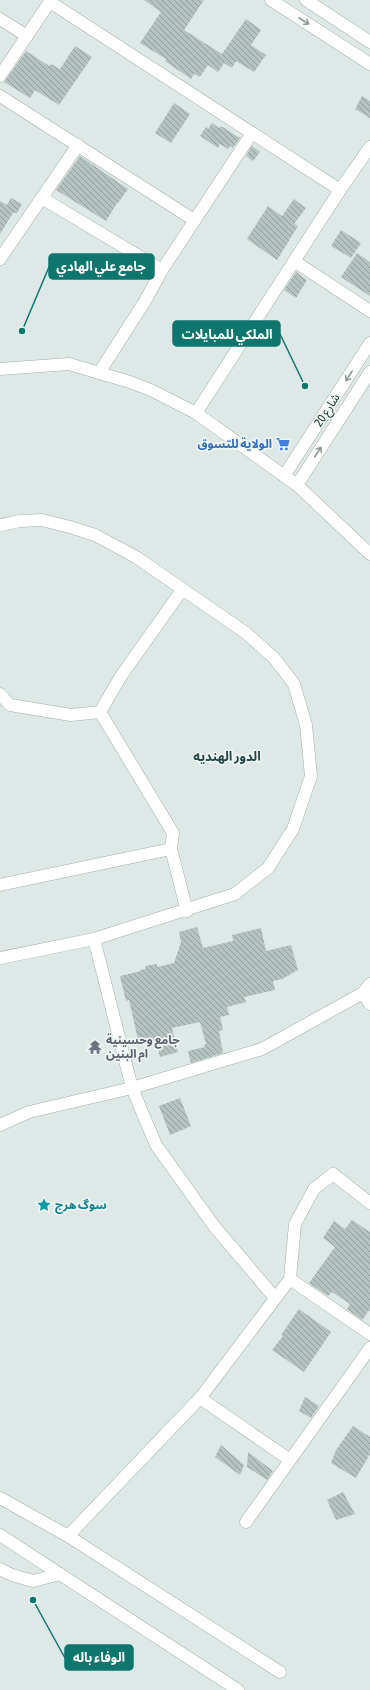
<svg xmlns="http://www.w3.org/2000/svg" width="370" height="1690" viewBox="0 0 370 1690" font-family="'Asap Condensed','Noto Sans Arabic',sans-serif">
<defs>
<pattern id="building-back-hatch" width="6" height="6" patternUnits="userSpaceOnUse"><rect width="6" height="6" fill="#b4c3bf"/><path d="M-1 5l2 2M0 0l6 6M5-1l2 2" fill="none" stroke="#929f9c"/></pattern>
</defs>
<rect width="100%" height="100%" fill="#dee8e6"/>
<!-- building -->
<g fill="url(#building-back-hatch)">
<path d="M144,0H204L184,30L222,54L246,19L261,30L251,45L266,55L254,72L236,61L232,68L224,63L218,72L208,65L200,77L194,74L191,79L165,61L166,59L140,43L161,12Z"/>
<path d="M75,46L92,57L59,105L35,90L30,98L4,82L26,51L49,66L51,64L60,69Z"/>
<path d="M362,96L370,101V118L355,109Z"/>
<path d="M174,103L190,114L171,143L155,133Z"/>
<path d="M212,123L219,128L221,126L240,138L233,148L230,146L228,149L220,144L218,148L200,136L206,127L208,129Z"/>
<path d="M252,146L260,152L253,161L246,156Z"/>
<path d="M80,156L128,189L118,203H117L106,221L56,190Z"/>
<path d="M11,198L22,204L17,213H13L0,234V201L7,205Z"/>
<path d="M294,199L306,208L294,224L298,226L277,260L247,239L268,206L282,216Z"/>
<path d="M341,230L361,243L351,258L331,246Z"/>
<path d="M357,253L370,262V296L341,277Z"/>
<path d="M296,272L307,280L296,298L284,290Z"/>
<path d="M197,927L203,948L233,941L232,935L261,928L266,951L291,945L298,970L282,979L273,981L275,990L244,997L246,1002L227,1007L229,1015L220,1017L223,1030L219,1031L223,1053L191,1063L188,1051L205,1047L204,1045L206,1044L200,1022L172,1028L178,1052L160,1057L158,1049L155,1050L153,1042L139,1044L129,1000L126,1001L120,976L141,971L140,970L146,969L145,966L157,964V967L174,963L181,942L179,932Z"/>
<path d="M180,1098L191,1126L170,1135L159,1106Z"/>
<path d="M352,1220L370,1232V1309L362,1320L347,1309L350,1304L332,1292L328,1296L309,1283L335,1247L323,1238L334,1221L345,1229Z"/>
<path d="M299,1309L331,1332L304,1372L272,1350L283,1336L281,1335Z"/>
<path d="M305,1397L319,1406L311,1418L299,1411Z"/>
<path d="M353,1426L370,1437V1454L356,1478L331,1463L336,1450Z"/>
<path d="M221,1445L244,1465L240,1475L215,1457Z"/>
<path d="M248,1452L273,1471L267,1480L247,1467Z"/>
<path d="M343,1492L355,1514L336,1520L327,1500Z"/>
</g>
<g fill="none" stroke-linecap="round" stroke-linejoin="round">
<defs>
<g id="minor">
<path d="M50,2L340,190"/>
<path d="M0,19L27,36"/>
<path d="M0,76L51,0"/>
<path d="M0,96L194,220"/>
<path d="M42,198L162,270"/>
<path d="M0,259L78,145"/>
<path d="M294,261L370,311"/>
<path d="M0,369L69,364L130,382L151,390L196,413L297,485L370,554"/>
<path d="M99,373L145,301L162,270L252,133"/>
<path d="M196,413L340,190L370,147"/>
<path d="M284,476L370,343"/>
<path d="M297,485L370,372"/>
<path d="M0,525L20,521L42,520L70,527L95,535L136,557L246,633L274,658L294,684L306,725L311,776L293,829L268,868L235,894L94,939L0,958"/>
<path d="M0,694L10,705L71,715L100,712L121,676L182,590"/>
<path d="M100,712L173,833L171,849L187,911"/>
<path d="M0,885L171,849"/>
<path d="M94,939L132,1088L156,1145L214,1226L275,1298"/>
<path d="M363,993L370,1004"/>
<path d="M0,1125L29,1112L132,1088L262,1049L363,993L370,984"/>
<path d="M290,1279L370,1334"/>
<path d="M200,1398L290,1460"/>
<path d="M0,1498L68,1536L280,1672"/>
<path d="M246,1522L370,1348"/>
<path d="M0,1535L238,1690"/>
<path d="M68,1536L200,1398L290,1279L295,1224L314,1189L333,1174L370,1203"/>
<path d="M0,1569L12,1575L33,1581L60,1574"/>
</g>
<g id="secondary">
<path d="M271,0L370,64"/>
<path d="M306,0L370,42"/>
</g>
</defs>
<!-- minor casing -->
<use href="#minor" stroke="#a2afad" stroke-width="13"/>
<!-- secondary casing -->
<use href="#secondary" stroke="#9fb3b0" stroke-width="13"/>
<!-- minor -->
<use href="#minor" stroke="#fff" stroke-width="12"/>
<!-- secondary -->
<use href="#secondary" stroke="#fff" stroke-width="12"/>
</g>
<!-- one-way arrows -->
<defs><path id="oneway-shaft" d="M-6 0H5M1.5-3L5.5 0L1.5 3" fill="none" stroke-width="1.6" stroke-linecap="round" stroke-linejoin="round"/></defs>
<g stroke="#909b9a">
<use href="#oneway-shaft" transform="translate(304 21) rotate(33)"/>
<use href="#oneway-shaft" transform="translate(349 376) rotate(123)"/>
<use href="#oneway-shaft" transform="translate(318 452) rotate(-57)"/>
</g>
<!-- icons -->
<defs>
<symbol id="supermarket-bare" viewBox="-9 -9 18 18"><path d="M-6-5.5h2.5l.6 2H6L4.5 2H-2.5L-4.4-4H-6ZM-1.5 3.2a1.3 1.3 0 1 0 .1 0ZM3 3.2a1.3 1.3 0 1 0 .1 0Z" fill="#3f7fe0" stroke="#eef6f3" stroke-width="2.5" paint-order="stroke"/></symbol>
<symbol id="temple-bare" viewBox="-9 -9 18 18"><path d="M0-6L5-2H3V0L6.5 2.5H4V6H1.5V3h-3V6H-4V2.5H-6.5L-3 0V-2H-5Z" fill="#6b7280" stroke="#eef6f3" stroke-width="2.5" paint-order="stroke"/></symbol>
<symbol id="sight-bare" viewBox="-9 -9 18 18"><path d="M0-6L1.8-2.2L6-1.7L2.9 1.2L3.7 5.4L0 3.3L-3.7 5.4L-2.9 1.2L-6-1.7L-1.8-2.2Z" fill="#0f9aa8" stroke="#eef6f3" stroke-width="2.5" paint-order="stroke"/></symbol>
</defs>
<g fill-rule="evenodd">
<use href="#supermarket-bare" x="273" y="434" width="20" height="20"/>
<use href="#temple-bare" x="85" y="1037" width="20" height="20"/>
<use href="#sight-bare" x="34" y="1195" width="20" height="20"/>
</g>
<g text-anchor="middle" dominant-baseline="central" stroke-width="3.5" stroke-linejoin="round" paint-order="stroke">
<!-- street labels -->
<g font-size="12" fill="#213735" stroke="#eef6f3">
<text transform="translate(327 410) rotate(-57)">شارع 20</text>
</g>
<!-- shop labels -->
<g font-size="12" font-weight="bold" fill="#366cbe" stroke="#eef6f3" text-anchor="end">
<text x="272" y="444">الولاية للتسوق</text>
</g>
<!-- worship labels -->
<g font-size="12" font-weight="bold" fill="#5b616d" stroke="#eef6f3" text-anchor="start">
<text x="106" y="1040">جامع وحسينية<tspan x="106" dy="14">ام البنين</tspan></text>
</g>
<!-- culture labels -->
<g font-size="12" font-weight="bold" fill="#0d838f" stroke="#eef6f3" text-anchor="start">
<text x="55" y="1205">سوگ هرج</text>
</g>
<!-- neighbourhood labels -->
<g font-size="13" font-weight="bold" fill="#204645" stroke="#eef6f3">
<text x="227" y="756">الدور الهنديه</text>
</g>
</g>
<!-- callouts -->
<path fill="none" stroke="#0f766e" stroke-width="1.5" d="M22 331L49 267M305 386L280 334M33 1600L65 1658"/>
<g fill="#0f766e" stroke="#eef6f3" stroke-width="1.5">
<circle cx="22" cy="331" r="4"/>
<circle cx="305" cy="386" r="4"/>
<circle cx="33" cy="1600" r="4"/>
</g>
<g fill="#0f766e" stroke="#0f766e" stroke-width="1.5">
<rect x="49" y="254" width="105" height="25" rx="4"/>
<rect x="173" y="321" width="107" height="25" rx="4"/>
<rect x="65" y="1645" width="68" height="25" rx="4"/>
</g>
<g font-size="13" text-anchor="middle" font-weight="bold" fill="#fff">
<text x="101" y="271">جامع علي الهادي</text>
<text x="227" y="339">الملكي للمبايلات</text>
<text x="99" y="1662">الوفاء باله</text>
</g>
</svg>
